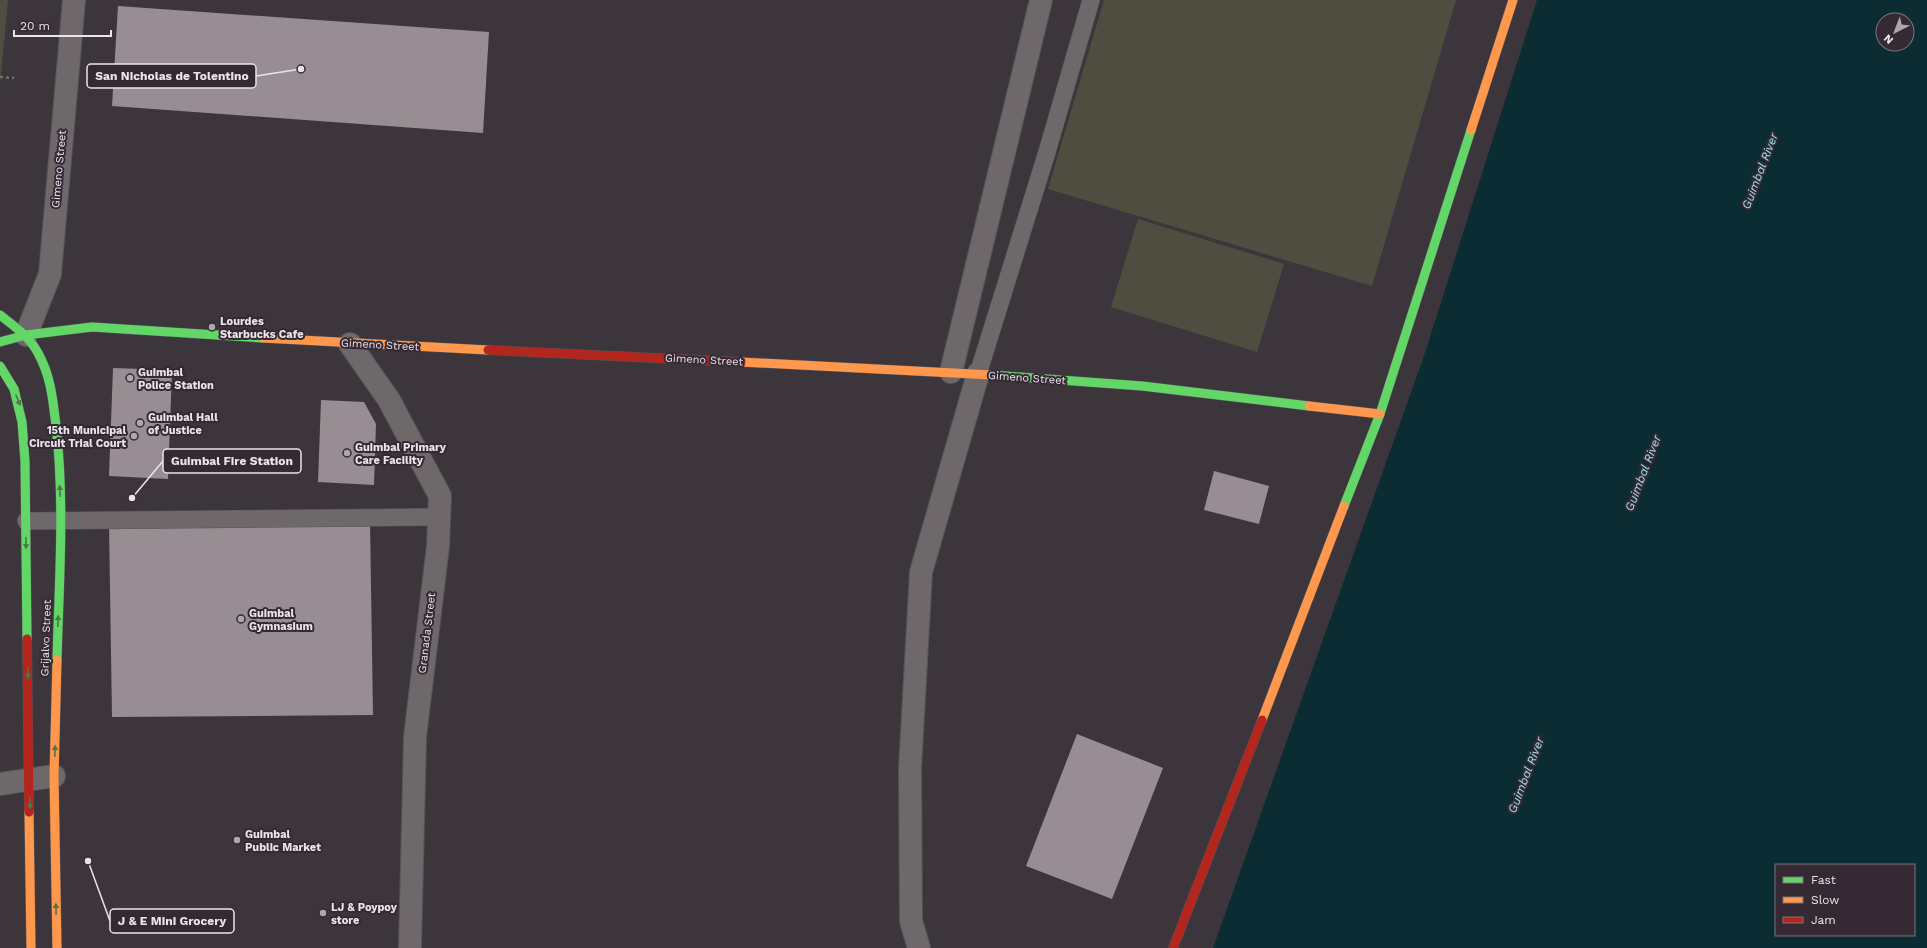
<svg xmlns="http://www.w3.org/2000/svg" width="1927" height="948" viewBox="0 0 1927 948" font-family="'Work Sans',sans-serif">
<rect width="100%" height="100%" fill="#3c363c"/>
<!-- green -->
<g fill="#4e4e40">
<path d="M0,0H8L0,84Z"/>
<path d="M1104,0H1456L1372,286L1048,189Z"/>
<path d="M1138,219L1284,264L1257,352L1111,307Z"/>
</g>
<!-- water -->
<path fill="#0a2c32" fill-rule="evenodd" d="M1537,0H1927V948H1213L1424,356ZM1883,20H1907V44H1883ZM1776,865H1914V935H1776Z"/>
<!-- building -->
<g fill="#978d92">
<path d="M118,6L489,32L483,133L112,106Z"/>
<path d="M113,368L172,370L168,479L109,476Z"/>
<path d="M321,400L364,402L376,424L374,485L318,482Z"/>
<path d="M1214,471L1269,486L1259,524L1204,510Z"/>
<path d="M370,522L373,715L112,717L109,523Z"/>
<path d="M1077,734L1163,768L1112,899L1026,866Z"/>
</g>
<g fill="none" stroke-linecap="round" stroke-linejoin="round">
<defs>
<g id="lane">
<path d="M978,374L1047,152L1091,0"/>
<path d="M26,521L439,517"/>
</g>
<g id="street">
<path d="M26,335L50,274L74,0"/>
<path d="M350,344L389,400L440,496L438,546L415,737L410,948"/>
<path d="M951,372L1041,0"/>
<path d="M0,784L54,776"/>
<path d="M919,948L911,921L910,768L921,572L978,374"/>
</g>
<g id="fast">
<path d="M0,315C15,327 29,336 38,353C51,376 53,401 56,426C65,504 59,583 57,660"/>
<path d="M0,342L26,335L92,327L263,338"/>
<path d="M0,366L14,389L22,422L25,461L27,639"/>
<path d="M992,375L1142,386L1309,406"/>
<path d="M1344,506L1380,414L1471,130"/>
</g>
<g id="slow">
<path d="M1471,130L1513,0"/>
<path d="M263,338L488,350"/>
<path d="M741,362L992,375"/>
<path d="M1309,406L1380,414"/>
<path d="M1262,720L1344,506"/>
<path d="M29,812L31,948"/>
<path d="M57,948L54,776L57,660"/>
</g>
<g id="jam">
<path d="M488,350L741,362"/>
<path d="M27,639L29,812"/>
<path d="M1173,948L1262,720"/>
</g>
</defs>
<!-- lane casing -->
<use href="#lane" stroke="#575357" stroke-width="18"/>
<!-- street casing -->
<use href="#street" stroke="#575357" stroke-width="24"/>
<!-- fast casing -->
<use href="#fast" stroke="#575357" stroke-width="10"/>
<!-- slow casing -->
<use href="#slow" stroke="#575357" stroke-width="10"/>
<!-- jam casing -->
<use href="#jam" stroke="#575357" stroke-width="10"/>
<!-- path -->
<path stroke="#726d70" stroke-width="2.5" stroke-dasharray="3 3" stroke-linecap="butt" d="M0,77L14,78"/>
<!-- lane -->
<use href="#lane" stroke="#6e686a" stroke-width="17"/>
<!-- street -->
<use href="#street" stroke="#6e686a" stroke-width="22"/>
<!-- fast -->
<use href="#fast" stroke="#63d668" stroke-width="9"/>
<!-- slow -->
<use href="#slow" stroke="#ff974d" stroke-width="9"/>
<!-- jam -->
<use href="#jam" stroke="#b3261e" stroke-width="9"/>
</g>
<!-- one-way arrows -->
<defs><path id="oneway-solid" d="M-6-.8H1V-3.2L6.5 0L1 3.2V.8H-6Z"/></defs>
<g fill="#4a774b">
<use href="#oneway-solid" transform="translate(18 400) rotate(67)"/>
<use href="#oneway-solid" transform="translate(60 491) rotate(-92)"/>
<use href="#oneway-solid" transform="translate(26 543) rotate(89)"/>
<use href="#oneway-solid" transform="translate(58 621) rotate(-88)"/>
<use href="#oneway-solid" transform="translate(28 673) rotate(89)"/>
<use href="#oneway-solid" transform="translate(55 751) rotate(-88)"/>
<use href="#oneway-solid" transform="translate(30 803) rotate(89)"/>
<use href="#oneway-solid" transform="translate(56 909) rotate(-91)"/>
</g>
<!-- markers -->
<g fill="#aea7ae" stroke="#352934" stroke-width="1.5">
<circle cx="212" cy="327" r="4"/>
<circle cx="130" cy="378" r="4"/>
<circle cx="140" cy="423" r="4"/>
<circle cx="134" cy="436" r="4"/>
<circle cx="347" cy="453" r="4"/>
<circle cx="241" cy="619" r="4"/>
<circle cx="237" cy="840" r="4"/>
<circle cx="323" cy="913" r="4"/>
</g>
<g text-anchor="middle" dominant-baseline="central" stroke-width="4" stroke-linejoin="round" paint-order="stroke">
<!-- street labels -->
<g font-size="11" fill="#ece4eb" stroke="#352934">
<text transform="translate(59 169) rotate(-85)">Gimeno Street</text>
<text transform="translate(380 345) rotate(3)">Gimeno Street</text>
<text transform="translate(704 360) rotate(3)">Gimeno Street</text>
<text transform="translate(1027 378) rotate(4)">Gimeno Street</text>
<text transform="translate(427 633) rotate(-83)">Granada Street</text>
<text transform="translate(46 638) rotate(-88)">Grijalvo Street</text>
</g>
<!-- poi labels -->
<g font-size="11" font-weight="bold" fill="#ece4eb" stroke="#352934" text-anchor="start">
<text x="220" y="321">Lourdes<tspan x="220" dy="13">Starbucks Cafe</tspan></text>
<text x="138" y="372">Guimbal<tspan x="138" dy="13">Police Station</tspan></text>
<text x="148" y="417">Guimbal Hall<tspan x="148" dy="13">of Justice</tspan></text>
<text x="126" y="430" text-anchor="end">15th Municipal<tspan x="126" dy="13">Circuit Trial Court</tspan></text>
<text x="355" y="447">Guimbal Primary<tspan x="355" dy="13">Care Facility</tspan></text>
<text x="249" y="613">Guimbal<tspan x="249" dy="13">Gymnasium</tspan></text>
<text x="245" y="834">Guimbal<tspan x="245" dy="13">Public Market</tspan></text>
<text x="331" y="907">LJ &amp; Poypoy<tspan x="331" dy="13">store</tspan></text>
</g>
<!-- water labels -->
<g font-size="12" font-style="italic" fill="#9ae0ed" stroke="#352934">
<text transform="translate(1760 171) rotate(-69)">Guimbal River</text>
<text transform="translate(1643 473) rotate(-69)">Guimbal River</text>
<text transform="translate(1526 775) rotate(-69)">Guimbal River</text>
</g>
</g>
<!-- callouts -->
<path fill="none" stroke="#ece4eb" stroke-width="1.5" d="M301 69L256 76M132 498L163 461M88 861L110 921"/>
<g fill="#ece4eb" stroke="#352934" stroke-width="1.5">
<circle cx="301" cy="69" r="4"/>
<circle cx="132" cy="498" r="4"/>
<circle cx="88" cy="861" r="4"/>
</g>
<g fill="#352934" stroke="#ece4eb" stroke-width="1.5">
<rect x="87" y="64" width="169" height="24" rx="4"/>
<rect x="163" y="449" width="138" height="24" rx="4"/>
<rect x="110" y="909" width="124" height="24" rx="4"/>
</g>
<g font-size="12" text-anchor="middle" font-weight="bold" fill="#ece4eb">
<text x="172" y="80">San Nicholas de Tolentino</text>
<text x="232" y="465">Guimbal Fire Station</text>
<text x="172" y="925">J &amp; E Mini Grocery</text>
</g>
<!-- legend -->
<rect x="1775" y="864" width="140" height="72" fill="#352934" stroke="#7e747d"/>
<rect x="1783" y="877" width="20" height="6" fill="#63d668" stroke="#7e747d"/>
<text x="1811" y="884" font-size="12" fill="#ece4eb">Fast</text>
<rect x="1783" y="897" width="20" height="6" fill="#ff974d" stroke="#7e747d"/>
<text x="1811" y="904" font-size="12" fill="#ece4eb">Slow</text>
<rect x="1783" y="917" width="20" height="6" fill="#b3261e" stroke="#7e747d"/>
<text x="1811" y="924" font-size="12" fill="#ece4eb">Jam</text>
<!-- north arrow -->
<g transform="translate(1895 32) rotate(222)"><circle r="19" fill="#352934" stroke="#7e747d"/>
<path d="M0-3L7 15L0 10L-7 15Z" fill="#aea7ae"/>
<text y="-6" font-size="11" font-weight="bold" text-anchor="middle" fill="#ece4eb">N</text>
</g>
<!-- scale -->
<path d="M14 30v6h97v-6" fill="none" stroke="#ece4eb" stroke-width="2"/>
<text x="20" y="30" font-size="12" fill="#ece4eb" stroke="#352934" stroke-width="3" paint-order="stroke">20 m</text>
</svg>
